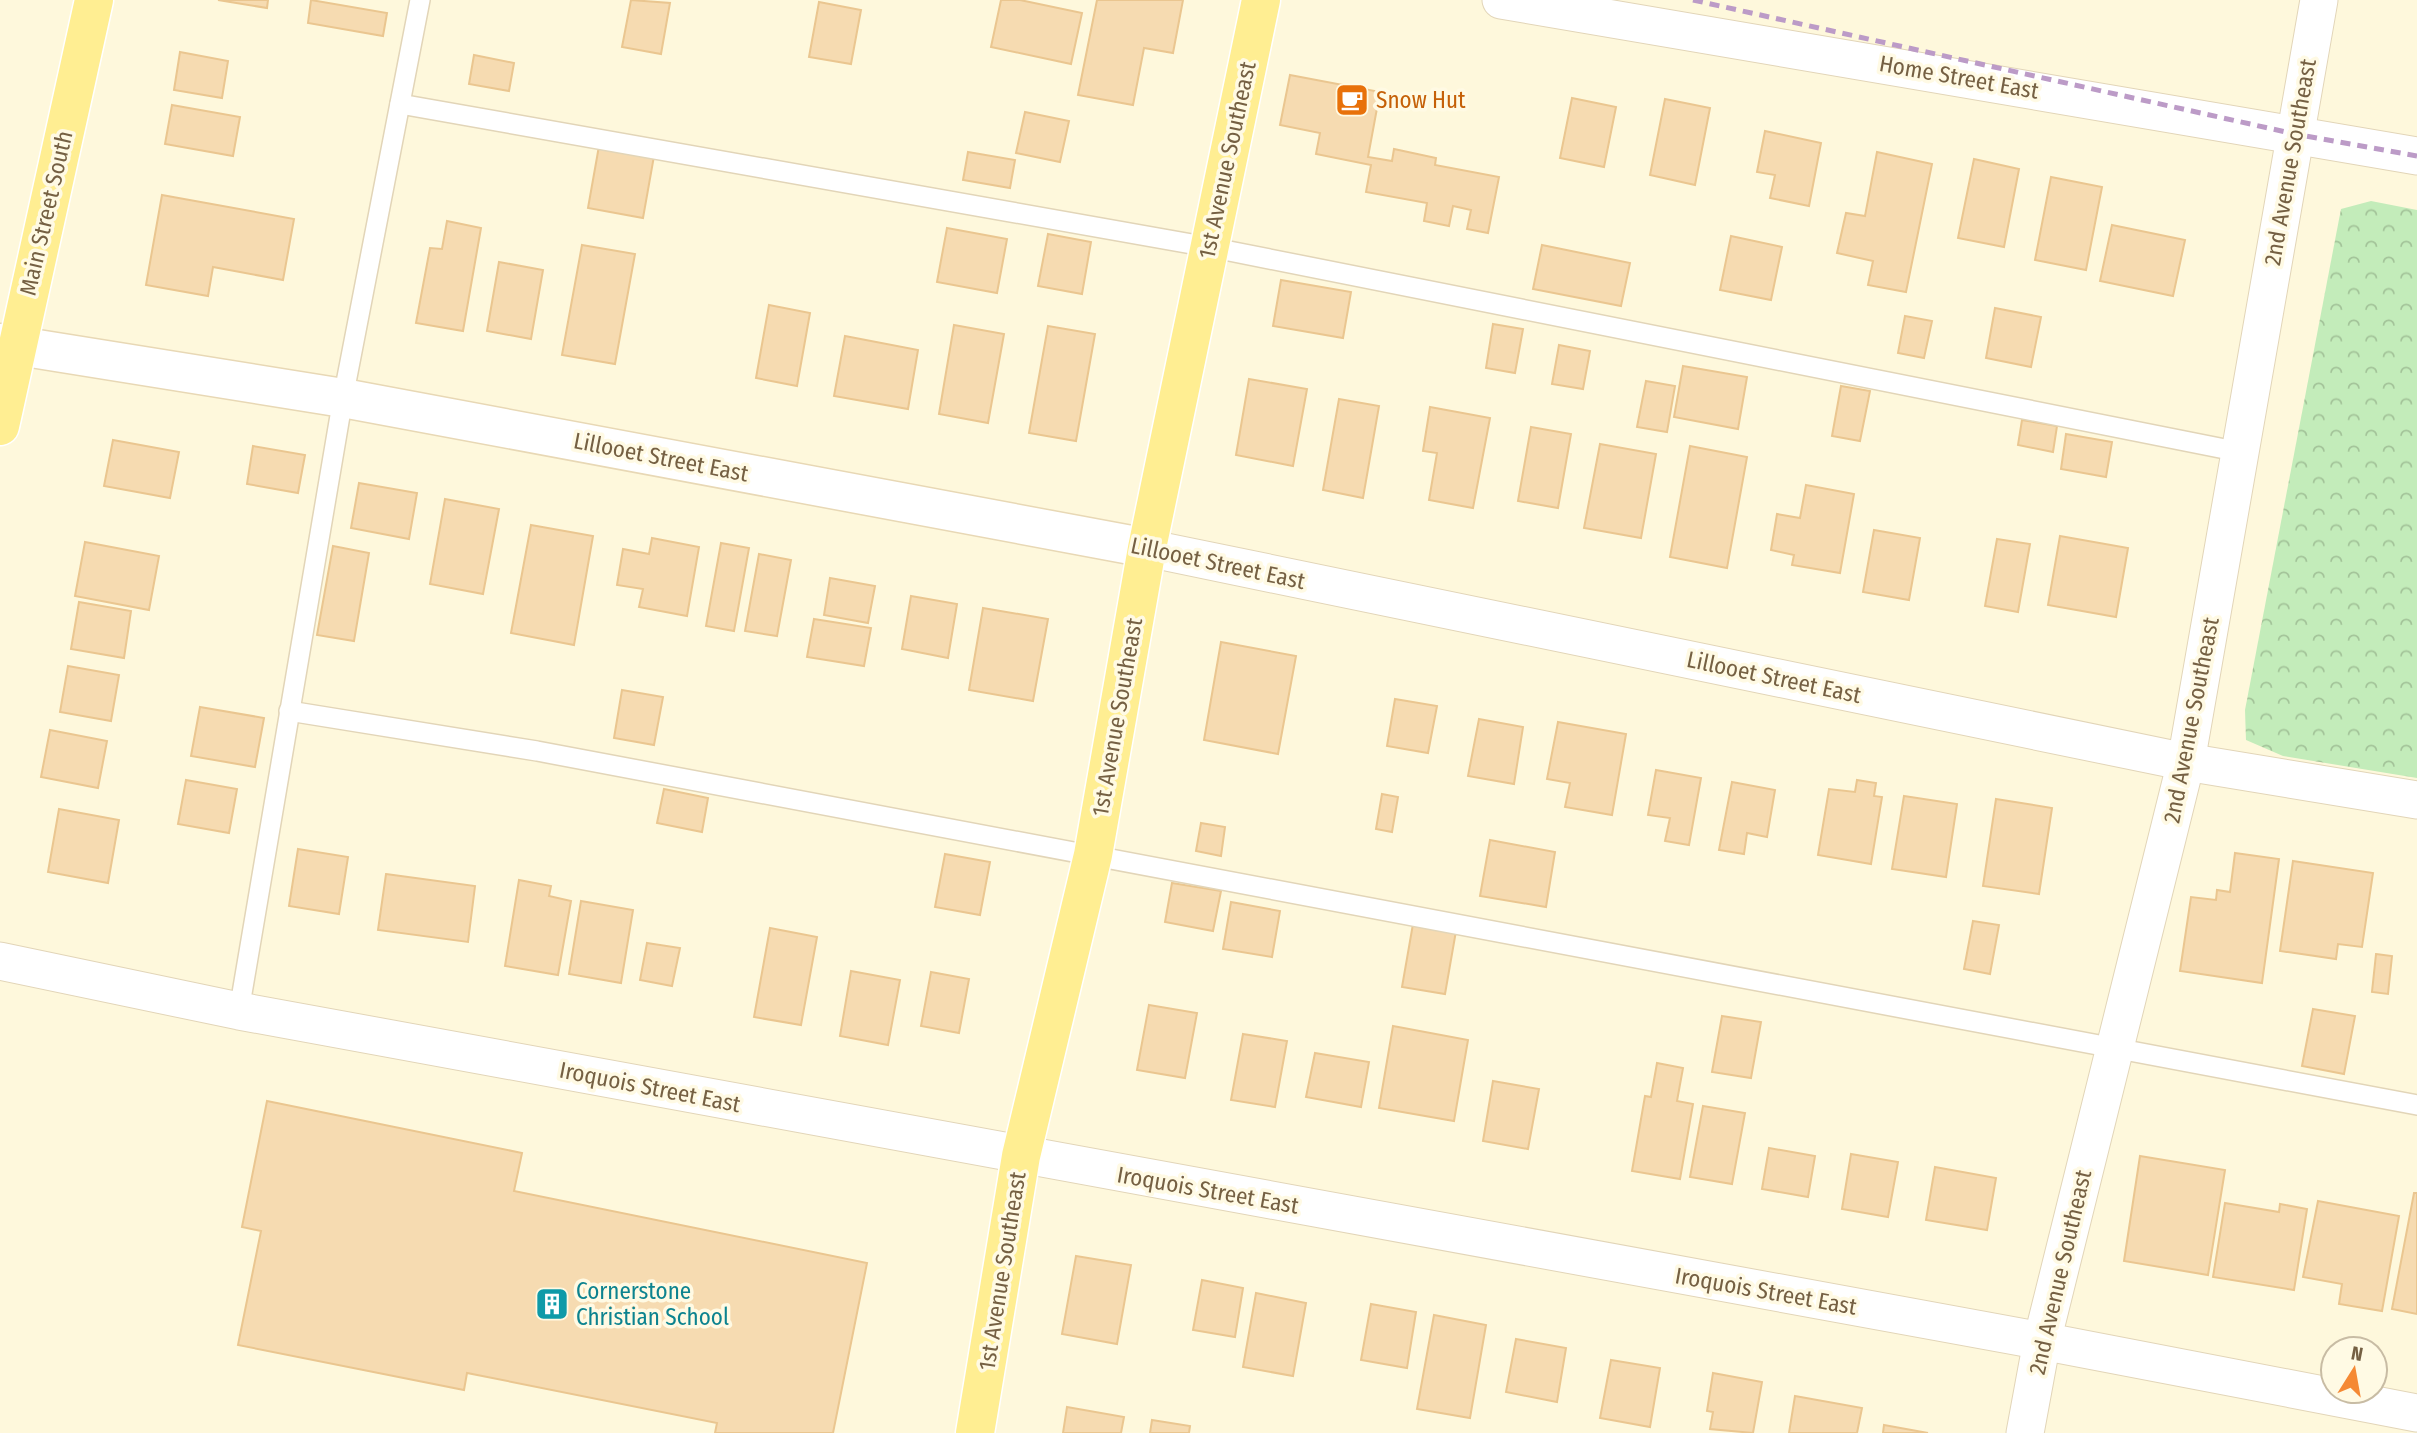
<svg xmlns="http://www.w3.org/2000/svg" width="2417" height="1433" viewBox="0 0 2417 1433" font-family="'Fira Sans Condensed',sans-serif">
<defs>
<pattern id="forest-crowns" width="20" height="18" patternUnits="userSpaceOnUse" patternTransform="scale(1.75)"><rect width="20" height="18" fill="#c3ecba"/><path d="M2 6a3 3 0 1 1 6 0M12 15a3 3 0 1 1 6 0" fill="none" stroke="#a3c399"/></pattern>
</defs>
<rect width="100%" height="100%" fill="#fef8dc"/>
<!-- forest -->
<path fill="url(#forest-crowns)" d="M2371,201L2417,210V778L2283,756L2246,740L2245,710L2341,209Z"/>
<!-- building -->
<g fill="#f6dbb1" stroke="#eac690" stroke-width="2">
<path d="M218,0H268L267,8Z"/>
<path d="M311,0L387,13L383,36L308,23Z"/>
<path d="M631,0L670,3L661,54L622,47Z"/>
<path d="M1001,0H1020L1082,13L1071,64L991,47Z"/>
<path d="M1097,0H1183L1173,53L1144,48L1133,105L1078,95Z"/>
<path d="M819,2L861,10L851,64L809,57Z"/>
<path d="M180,52L228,61L222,98L174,90Z"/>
<path d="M474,55L514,63L509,91L469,84Z"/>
<path d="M1290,75L1380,92L1368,157L1392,161L1394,149L1436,158L1435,165L1499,177L1488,233L1467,229L1471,210L1453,206L1449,226L1424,221L1427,203L1366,192L1371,165L1316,154L1320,133L1280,125Z"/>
<path d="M1572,98L1616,107L1604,167L1560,158Z"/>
<path d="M1665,99L1710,108L1695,185L1650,175Z"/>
<path d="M172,105L240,117L233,156L165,144Z"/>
<path d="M1025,112L1069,121L1060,162L1016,153Z"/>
<path d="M1765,131L1821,143L1809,206L1770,198L1775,175L1757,172Z"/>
<path d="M599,146L654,156L643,218L588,208Z"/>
<path d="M968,152L1015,160L1010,188L963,180Z"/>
<path d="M1877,152L1932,164L1906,292L1868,285L1873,261L1837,253L1846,213L1865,216Z"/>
<path d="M1974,159L2019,169L2004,247L1958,238Z"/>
<path d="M2051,177L2102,187L2086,270L2035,260Z"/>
<path d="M162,195L294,219L283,280L213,267L208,296L146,285Z"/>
<path d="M447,221L481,228L463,331L416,323L430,248L442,249Z"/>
<path d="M2112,225L2185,240L2173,296L2100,281Z"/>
<path d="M947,228L1007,239L997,293L937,282Z"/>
<path d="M1048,234L1091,242L1082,294L1038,286Z"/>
<path d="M1731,236L1782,247L1771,300L1720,290Z"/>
<path d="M582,245L635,254L615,364L562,355Z"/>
<path d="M1542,245L1630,263L1621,306L1533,289Z"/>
<path d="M499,262L543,270L531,339L487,331Z"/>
<path d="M1281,280L1351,292L1343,338L1273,326Z"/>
<path d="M769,305L810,313L797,386L756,378Z"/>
<path d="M1995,308L2041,317L2031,367L1986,358Z"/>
<path d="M1905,316L1932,321L1924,358L1898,353Z"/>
<path d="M1493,324L1523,329L1515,373L1486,368Z"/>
<path d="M954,325L1004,334L988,423L939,414Z"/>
<path d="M1048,326L1095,334L1076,441L1029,433Z"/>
<path d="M845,336L918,350L908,409L834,396Z"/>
<path d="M1559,345L1590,351L1583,389L1552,384Z"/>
<path d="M1683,366L1747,377L1738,429L1674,417Z"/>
<path d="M1249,379L1307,389L1293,466L1236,455Z"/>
<path d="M1646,381L1675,386L1667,432L1637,427Z"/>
<path d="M1841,386L1870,391L1860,441L1832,436Z"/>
<path d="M1339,399L1379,406L1363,498L1323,490Z"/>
<path d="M1430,407L1490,418L1473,508L1429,500L1437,453L1423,451Z"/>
<path d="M2022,420L2057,426L2053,452L2018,445Z"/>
<path d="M1531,427L1571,434L1558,508L1518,501Z"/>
<path d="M2066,434L2112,442L2106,477L2061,469Z"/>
<path d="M113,440L179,452L170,498L104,486Z"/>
<path d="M1600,444L1656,454L1641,538L1584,528Z"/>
<path d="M253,446L305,455L298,493L247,484Z"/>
<path d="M1690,446L1747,457L1727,568L1670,557Z"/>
<path d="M359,483L417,493L409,539L351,528Z"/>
<path d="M1806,485L1854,494L1840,573L1792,565L1794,555L1771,550L1777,514L1800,518Z"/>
<path d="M445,499L499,509L483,594L430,584Z"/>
<path d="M531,525L593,536L574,645L511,633Z"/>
<path d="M1874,530L1920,538L1909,600L1863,592Z"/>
<path d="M2060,536L2128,548L2116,617L2048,605Z"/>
<path d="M652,538L699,547L687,616L639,607L643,589L617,585L623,549L649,554Z"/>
<path d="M1997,539L2030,544L2018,612L1985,606Z"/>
<path d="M85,542L159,556L149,610L75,596Z"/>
<path d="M721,543L749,548L734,631L706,626Z"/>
<path d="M333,546L369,553L354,641L317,635Z"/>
<path d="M759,554L791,560L777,636L745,631Z"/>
<path d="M830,578L875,586L868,623L824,615Z"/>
<path d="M911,596L957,604L948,658L902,649Z"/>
<path d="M79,602L131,611L124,658L71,649Z"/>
<path d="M983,608L1048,619L1033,701L969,690Z"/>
<path d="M814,619L871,628L864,666L807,657Z"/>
<path d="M1221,642L1296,656L1278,754L1204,740Z"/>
<path d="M68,666L119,675L111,721L60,712Z"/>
<path d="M622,690L663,697L654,745L614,738Z"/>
<path d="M1395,699L1437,706L1428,753L1387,746Z"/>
<path d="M200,707L264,718L255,767L191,756Z"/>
<path d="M1479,719L1523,727L1514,784L1468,776Z"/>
<path d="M1558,722L1626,734L1612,815L1565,807L1570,783L1547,779Z"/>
<path d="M50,730L107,741L98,788L41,777Z"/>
<path d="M1656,770L1701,778L1689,845L1665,841L1670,818L1648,815Z"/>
<path d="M186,780L237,789L229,833L178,824Z"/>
<path d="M1857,780L1876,783L1874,796L1882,797L1871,864L1818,855L1829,789L1855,792Z"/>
<path d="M1732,782L1775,790L1767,837L1747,833L1744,854L1719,850Z"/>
<path d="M664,789L708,798L702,832L657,823Z"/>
<path d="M1382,794L1398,797L1392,832L1376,829Z"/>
<path d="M1904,796L1957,804L1946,877L1892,869Z"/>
<path d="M1996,799L2052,808L2039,894L1983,886Z"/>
<path d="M59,809L119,820L108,883L48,872Z"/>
<path d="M1201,823L1225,827L1221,856L1196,851Z"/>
<path d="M1490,840L1555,852L1546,907L1480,896Z"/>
<path d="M298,849L348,857L339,914L289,906Z"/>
<path d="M2235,853L2279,859L2262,983L2180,971L2191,897L2216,900L2217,890L2230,892Z"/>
<path d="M945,854L990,862L980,915L935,907Z"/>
<path d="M2293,861L2373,873L2362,947L2338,944L2336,959L2280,951Z"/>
<path d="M386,874L475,886L468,942L378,930Z"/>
<path d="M519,880L551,886L549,896L571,901L558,975L505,966Z"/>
<path d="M1172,883L1221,891L1213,931L1165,922Z"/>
<path d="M581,901L633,910L621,983L569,974Z"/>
<path d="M1231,902L1280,911L1272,957L1223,949Z"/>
<path d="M1973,921L1999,925L1990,974L1964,969Z"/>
<path d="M1413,924L1456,931L1445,994L1402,987Z"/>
<path d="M770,928L817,937L801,1025L754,1017Z"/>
<path d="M647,943L680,948L672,986L640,980Z"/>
<path d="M2376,954L2392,956L2388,994L2372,992Z"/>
<path d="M851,971L900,980L888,1045L840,1036Z"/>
<path d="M931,972L969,979L959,1033L921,1026Z"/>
<path d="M1149,1005L1197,1013L1185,1078L1137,1070Z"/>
<path d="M2313,1009L2355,1016L2344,1074L2302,1066Z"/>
<path d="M1722,1016L1761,1022L1751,1078L1712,1072Z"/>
<path d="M1393,1026L1468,1040L1454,1121L1379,1108Z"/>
<path d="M1243,1034L1287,1041L1275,1107L1231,1100Z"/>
<path d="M1315,1053L1369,1062L1361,1107L1306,1097Z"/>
<path d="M1657,1063L1683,1068L1677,1101L1693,1104L1680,1179L1632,1171L1645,1096L1651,1097Z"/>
<path d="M1493,1081L1539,1089L1528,1149L1483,1141Z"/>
<path d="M267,1101L522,1153L514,1191L867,1263L833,1433H715L717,1423L467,1373L464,1390L238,1345L261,1231L242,1227Z"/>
<path d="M1703,1106L1745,1113L1732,1184L1690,1177Z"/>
<path d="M1769,1148L1815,1156L1808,1197L1762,1189Z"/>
<path d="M1851,1154L1898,1162L1888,1217L1842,1209Z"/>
<path d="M2140,1156L2225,1170L2208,1275L2124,1261Z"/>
<path d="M1935,1167L1996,1178L1987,1230L1926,1220Z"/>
<path d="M2414,1193H2417V1314L2392,1309Z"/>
<path d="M2318,1201L2399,1216L2382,1311L2339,1304L2342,1284L2303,1277Z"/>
<path d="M2225,1203L2279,1212L2280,1204L2307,1209L2294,1290L2213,1277Z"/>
<path d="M1076,1256L1131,1265L1117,1344L1062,1334Z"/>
<path d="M1202,1280L1243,1288L1235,1337L1193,1330Z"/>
<path d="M1256,1293L1306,1303L1293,1376L1243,1367Z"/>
<path d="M1371,1304L1416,1312L1407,1368L1361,1360Z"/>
<path d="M1434,1315L1486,1325L1470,1418L1417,1409Z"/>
<path d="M1516,1339L1566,1348L1557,1402L1506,1392Z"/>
<path d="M1611,1360L1660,1368L1650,1427L1600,1418Z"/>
<path d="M1713,1373L1762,1382L1753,1433L1710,1429L1713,1412L1707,1411Z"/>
<path d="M1795,1396L1862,1408L1857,1433H1789Z"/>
<path d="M1067,1407L1124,1417L1121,1433H1063Z"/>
<path d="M1152,1420L1190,1426L1189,1433H1150Z"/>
<path d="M1884,1425L1928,1433H1883Z"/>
</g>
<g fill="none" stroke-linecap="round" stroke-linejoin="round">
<defs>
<g id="lane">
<path d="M400,104L1209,247L2240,452"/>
<path d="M289,711L537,751L2417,1105"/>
<path d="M239,1011L343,398L420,0"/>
</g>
<g id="street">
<path d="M1501,0L2417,156"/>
<path d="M1147,548L2186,762L2417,800"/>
<path d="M0,961L239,1011L2042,1341L2417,1413"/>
<path d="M2025,1433L2042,1341L2186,762L2319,0"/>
</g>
<path id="secondary" d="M0,343L343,398L1147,548"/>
<g id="primary">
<path d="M0,426L94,0"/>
<path d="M975,1433L1021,1156L1093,855L1147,548L1261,0"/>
</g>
</defs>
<!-- lane casing -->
<use href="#lane" stroke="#e2d5b8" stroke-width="22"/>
<!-- street casing -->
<use href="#street" stroke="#e2d5b8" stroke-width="39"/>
<!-- secondary casing -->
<use href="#secondary" stroke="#e8d8b5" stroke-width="41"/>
<!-- primary casing -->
<use href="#primary" stroke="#fff" stroke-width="41"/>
<!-- lane -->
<use href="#lane" stroke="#fff" stroke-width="19"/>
<!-- street -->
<use href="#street" stroke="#fff" stroke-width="37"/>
<!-- secondary -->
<use href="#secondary" stroke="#fff" stroke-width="38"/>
<!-- primary -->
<use href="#primary" stroke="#ffee92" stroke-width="38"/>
<!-- rail -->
<path stroke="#bc9bc7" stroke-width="5" stroke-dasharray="10 7" stroke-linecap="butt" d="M1693,0L2295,134L2417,156"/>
</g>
<!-- icons -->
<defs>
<symbol id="cafe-square" viewBox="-11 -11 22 22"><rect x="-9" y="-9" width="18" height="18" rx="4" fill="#e8710a" stroke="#fffae4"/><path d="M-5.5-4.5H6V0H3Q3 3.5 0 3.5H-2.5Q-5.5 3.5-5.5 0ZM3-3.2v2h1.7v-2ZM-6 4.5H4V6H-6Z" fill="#fff"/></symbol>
<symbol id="building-square" viewBox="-11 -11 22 22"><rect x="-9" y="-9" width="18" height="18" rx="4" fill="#0f9aa8" stroke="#fffae4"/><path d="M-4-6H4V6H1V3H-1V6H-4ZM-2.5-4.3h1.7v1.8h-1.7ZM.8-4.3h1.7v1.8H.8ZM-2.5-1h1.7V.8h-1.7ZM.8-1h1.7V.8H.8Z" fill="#fff"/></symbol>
</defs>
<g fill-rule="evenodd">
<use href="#cafe-square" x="1333" y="81" width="38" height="38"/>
<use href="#building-square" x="533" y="1285" width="38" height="38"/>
</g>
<g text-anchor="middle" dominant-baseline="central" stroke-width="7" stroke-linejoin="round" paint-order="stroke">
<!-- street labels -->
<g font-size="23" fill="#756043" stroke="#fffae4">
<text transform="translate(1959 77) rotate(10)">Home Street East</text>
<text transform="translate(1227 160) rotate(-78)">1st Avenue Southeast</text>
<text transform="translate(2290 162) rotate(-80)">2nd Avenue Southeast</text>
<text transform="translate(46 213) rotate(-77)">Main Street South</text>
<text transform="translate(661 457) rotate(11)">Lillooet Street East</text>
<text transform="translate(1218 563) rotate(12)">Lillooet Street East</text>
<text transform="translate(1774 677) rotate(12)">Lillooet Street East</text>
<text transform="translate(1117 717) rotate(-80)">1st Avenue Southeast</text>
<text transform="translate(2191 720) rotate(-79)">2nd Avenue Southeast</text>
<text transform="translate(650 1087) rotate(11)">Iroquois Street East</text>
<text transform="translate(1208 1190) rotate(10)">Iroquois Street East</text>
<text transform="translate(1002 1271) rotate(-81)">1st Avenue Southeast</text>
<text transform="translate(2060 1272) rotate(-77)">2nd Avenue Southeast</text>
<text transform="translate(1766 1291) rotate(10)">Iroquois Street East</text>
</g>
<!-- food labels -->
<g font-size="23" fill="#c56008" stroke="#fffae4" text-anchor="start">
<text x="1376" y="100">Snow Hut</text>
</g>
<!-- culture labels -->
<g font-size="23" fill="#0d838f" stroke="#fffae4" text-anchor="start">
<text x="576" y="1291">Cornerstone<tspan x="576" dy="26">Christian School</tspan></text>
</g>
</g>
<!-- north arrow -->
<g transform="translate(2354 1370) rotate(11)"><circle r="33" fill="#fffae4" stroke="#c8bca4" stroke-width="2"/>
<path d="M0-5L12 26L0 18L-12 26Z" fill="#f58934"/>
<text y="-10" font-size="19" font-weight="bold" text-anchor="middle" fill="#756043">N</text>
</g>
</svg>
